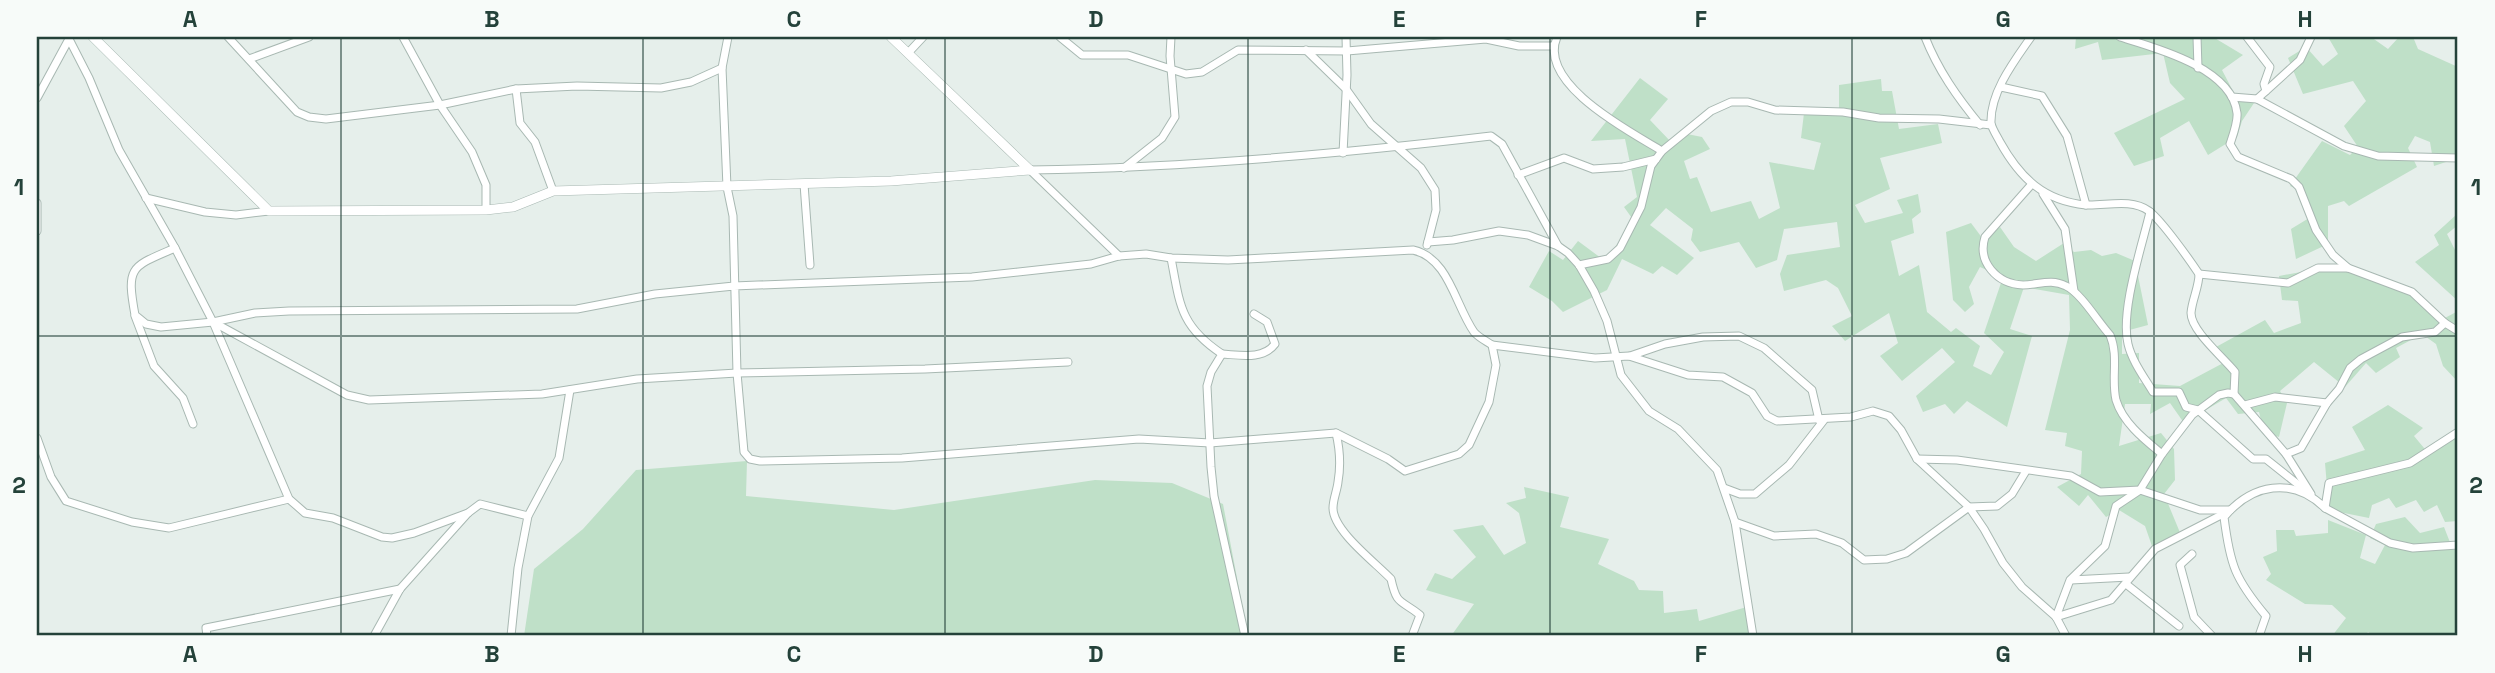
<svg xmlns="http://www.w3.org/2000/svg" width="2495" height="673" viewBox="0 0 2495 673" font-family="'Space Grotesk',sans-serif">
<rect width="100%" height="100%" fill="#e6efeb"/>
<!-- green -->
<g fill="#bfe0c8">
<path d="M2076,37H2213L2243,55L2222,70L2235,95L2254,103L2242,121L2237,137L2208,155L2189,121L2160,138L2164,156L2134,166L2114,133L2185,99L2170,83L2163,53L2102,60L2098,42L2075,49Z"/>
<path d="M2328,37H2371L2388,49L2399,37H2413L2418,49L2458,67V158L2434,166L2430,142L2415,136L2408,148L2417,167L2349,206L2344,201L2328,206V244L2296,259L2291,229L2314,215L2302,191L2290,186L2322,141L2350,155L2358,147L2344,126L2366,101L2353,81L2303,94L2288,58L2306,47L2323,66L2338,54Z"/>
<path d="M1640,78L1668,99L1650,120L1672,143L1682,133L1702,137L1710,149L1684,161L1690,179L1697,177L1711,212L1751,201L1759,219L1780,208L1769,162L1814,170L1821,143L1801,138L1804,113L1839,112V85L1881,79L1882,91H1892L1899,129L1938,124L1942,143L1880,158L1890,189L1855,205L1865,223L1903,213L1897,200L1918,194L1921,212L1912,219L1914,233L1891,241L1899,276L1919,265L1927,312L1951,332L1956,328L1980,346L1973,366L1991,375L2004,352L1984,333L2003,277L1980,267L1969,287L1974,304L1965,312L1953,300L1946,232L1971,223L1983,239L2000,227L2014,247L2036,261L2064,243L2074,252L2091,250L2102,256L2116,253L2135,261L2148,325L2122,332V354L2139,353V383L2180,386L2227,361L2216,347L2265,320L2274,333L2301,323L2298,301L2282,300L2279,276L2334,266L2411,288L2443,319L2458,311V382L2443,366L2436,344L2422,334L2396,348L2400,357L2376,373L2366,363L2345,387L2314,362L2280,391L2287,403L2279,437L2264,432L2259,412L2238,414L2226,398L2184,423L2170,403L2150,414L2151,404H2125L2119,446L2161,433L2174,449L2175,480L2164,494L2181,535L2153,549L2145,526L2119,510L2106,517L2088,495L2079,506L2057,487L2081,474L2082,451L2065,446L2067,433L2045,430L2070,330L2069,295L2024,287L2010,329L2032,336L2007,427L1967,401L1954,414L1945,404L1923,412L1916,396L1955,362L1942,348L1902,381L1880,356L1898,343L1889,313L1845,341L1832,326L1852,316L1838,288L1826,280L1784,291L1780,274L1787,255L1840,247L1837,222L1784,229L1777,260L1756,268L1739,242L1700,252L1691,240L1693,229L1666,208L1650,225L1694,258L1677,275L1662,266L1653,274L1622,259L1607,290L1563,312L1552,301L1529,287L1549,251L1563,260L1578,241L1605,261L1634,221L1624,207L1637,197L1625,139L1591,141Z"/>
<path d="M2456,215L2458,225L2447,234L2458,256V301L2415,262L2439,245L2434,235Z"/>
<path d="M2388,405L2423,428L2414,436L2429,454L2458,435V521L2445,522L2437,505L2424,512L2416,500L2396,508L2389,498L2372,505L2369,518L2329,510L2325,463L2365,450L2352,427Z"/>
<path d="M747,461L746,496L894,510L1095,480L1172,483L1223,504L1248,636H524L534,569L583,529L636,470Z"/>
<path d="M1524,487L1569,497L1560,527L1609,539L1598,564L1634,581L1639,590L1663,591L1664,613L1697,609L1699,621L1750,606L1757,636H1451L1474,604L1426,590L1435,573L1452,579L1476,557L1453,530L1483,525L1504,555L1526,543L1519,513L1506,503L1526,498Z"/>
<path d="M2405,517L2420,533L2444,527L2453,550H2458V636H2373L2368,632L2365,636H2332L2346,618L2332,605L2305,604L2266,580L2271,574L2263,557L2277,551L2276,530H2294L2296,536L2328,533V520L2366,535L2360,558L2375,564L2385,545L2370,538L2376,524Z"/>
</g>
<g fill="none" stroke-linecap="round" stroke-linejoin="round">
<defs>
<g id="minor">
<path d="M68,37L89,78L119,150L175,248L213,322L289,499L305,513L333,518L382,537L392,538L414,533L468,513"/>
<path d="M228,37L297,112L309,117L326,119L440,105L516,89L577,86L661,88L691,82L722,68"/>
<path d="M403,37L440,105L472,152L486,185V210"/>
<path d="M1060,37L1082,55H1128L1186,74L1202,72L1238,50L1347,51L1486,39L1519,46H1553"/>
<path d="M1557,37C1537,84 1631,132 1662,151"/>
<path d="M1925,37C1938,70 1957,97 1980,125"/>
<path d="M2031,37C2015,60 1990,92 1991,123C1992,129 1997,136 2000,142C2020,178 2044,201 2086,205C2106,206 2131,198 2149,211C2162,221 2189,259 2199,274C2199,287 2192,300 2191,313C2191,331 2224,358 2235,372L2234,394L2286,454L2311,494"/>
<path d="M2120,37C2156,48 2232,68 2237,113C2238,122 2233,135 2230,144L2238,157L2291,179L2299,187L2316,230L2333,255L2348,268L2412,292L2445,323L2458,331"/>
<path d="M2197,37L2198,68"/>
<path d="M2247,37L2270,67L2264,84L2266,91L2257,99"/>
<path d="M1306,50L1346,89L1371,124L1421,168L1435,190L1436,210L1427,245"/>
<path d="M909,52L923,37"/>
<path d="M249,59L309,37"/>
<path d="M2001,87L2042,96L2067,136L2086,205"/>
<path d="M516,89L520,123L535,142L553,191"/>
<path d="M2266,91L2300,60L2311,37"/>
<path d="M2232,97L2257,99L2344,146L2378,156L2458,158"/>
<path d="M37,98L69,39"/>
<path d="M1343,153L1347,75L1346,37"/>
<path d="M1124,168L1162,138L1175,117L1170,56L1171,37"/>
<path d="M1030,170C1184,168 1338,154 1491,136L1502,144L1558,246"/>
<path d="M1030,170L1119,256"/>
<path d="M1518,175L1564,158L1593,169L1623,167L1656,159"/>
<path d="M804,184L810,265"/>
<path d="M2031,185L1985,237C1977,262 1997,284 2023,285C2038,285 2051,278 2066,286C2081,293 2098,322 2110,335C2119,356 2111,379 2116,400C2123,423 2145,440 2162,454"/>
<path d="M2043,194L2065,229L2074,291"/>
<path d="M146,198L205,212L236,215L269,211"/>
<path d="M37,203V231"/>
<path d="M2150,212C2142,246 2120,311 2128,344C2132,361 2144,377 2153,392H2179L2186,407L2198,410L2253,459H2266L2305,490"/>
<path d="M1428,242L1453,240L1499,231L1528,235L1558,246L1568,253L1579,265L1594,291L1607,321L1621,375L1649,411L1678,429L1717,470L1735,522L1753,636"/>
<path d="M175,248C131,267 126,266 135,315L146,324L161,327L213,322L255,313L289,311L577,309L655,294L734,286L972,277L1091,264L1119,256L1146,254L1171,258L1228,260L1413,250C1449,258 1455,305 1474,332C1478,337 1486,341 1492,345L1496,365L1489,402L1469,445L1459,454L1405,471L1388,459L1336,433L1210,443L1139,439L902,458L760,461L750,459L744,452L737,373L733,216L727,187L722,68L728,37"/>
<path d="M1171,258C1180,305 1180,326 1222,354L1211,372L1207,386L1211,467L1214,496L1245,636"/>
<path d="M1579,265L1608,259L1620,248L1641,207L1651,166L1662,151L1711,111L1731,102H1748L1775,110L1843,112L1879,118L1939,119L1991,125"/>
<path d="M2199,274L2288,283L2318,268H2348"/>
<path d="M135,316L154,366L183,398L193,424"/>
<path d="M213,322L347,395L369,400L542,394L637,379L737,373L925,369L1068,362"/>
<path d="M1492,345L1595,358L1629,356L1688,375L1723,377L1752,393L1767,416L1777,421L1851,417L1873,411L1889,416L1901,430L1917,459L1969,507L1984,529L2003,563L2022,587L2056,617L2066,636"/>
<path d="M1222,354C1240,355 1263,360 1275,344L1267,322L1254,314"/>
<path d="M1630,356L1665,344L1703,337L1739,336L1764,348L1812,390L1819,420"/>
<path d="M2245,405L2275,397L2327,403"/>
<path d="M1336,433C1340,450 1341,465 1338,482C1337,491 1333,499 1333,508C1333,531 1376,563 1391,579C1397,606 1400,599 1420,615L1412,636"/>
<path d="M37,438L51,477L66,501L132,522L169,528L289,499"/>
<path d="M2286,454L2301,448L2327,403L2339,389L2350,368L2361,359L2402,337L2435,332L2445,323"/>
<path d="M1917,459L1957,460L2071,476L2100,492L2140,490L2200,510H2230"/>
<path d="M1724,488L1740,494H1755L1789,465L1824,420"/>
<path d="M2325,508L2390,543L2413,548L2458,545"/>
<path d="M1735,522L1774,536L1816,534L1842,543L1864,560L1887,559L1906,553L1969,507L1997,506L2012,494L2026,471"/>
<path d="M2192,554L2180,565L2194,617L2212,636"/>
<path d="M2071,580L2129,577"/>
<path d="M2126,584L2179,626"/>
<path d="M2056,617L2070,580L2105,546L2116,506L2140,490L2162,454L2192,415L2219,395L2228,393L2234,394"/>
<path d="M2056,617L2111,600L2155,549L2227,512"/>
<path d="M207,636L206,628L400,589"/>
<path d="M374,636L400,589L468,513L480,504L528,516"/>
<path d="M511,636L518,568L528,516L559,458L570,390"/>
<path d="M2259,636L2266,616C2235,579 2230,565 2224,517C2252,484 2292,476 2325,508L2329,483L2410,463L2458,432"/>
</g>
<g id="tertiary">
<path d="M93,37L269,211L486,210L513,207L553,191L891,181L1030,170"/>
<path d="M891,37L1030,170"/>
</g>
</defs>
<!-- minor casing -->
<use href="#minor" stroke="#a8b8b2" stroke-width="9"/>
<!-- tertiary casing -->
<use href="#tertiary" stroke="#a8b8b2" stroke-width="10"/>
<!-- minor -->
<use href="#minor" stroke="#fff" stroke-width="7"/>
<!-- tertiary -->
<use href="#tertiary" stroke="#fff" stroke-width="9"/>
</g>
<!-- grid -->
<path fill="none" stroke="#24423a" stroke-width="2" stroke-opacity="0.55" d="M341,37V636M643,37V636M945,37V636M1248,37V636M1550,37V636M1852,37V636M2154,37V636M37,336H2458"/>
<!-- border -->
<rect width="2495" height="673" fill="none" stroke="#f7fbf9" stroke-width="77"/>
<rect x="38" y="38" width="2418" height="596" fill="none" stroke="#24423a" stroke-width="2.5"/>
<g font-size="23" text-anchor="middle" font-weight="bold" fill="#24423a">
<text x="190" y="27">A</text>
<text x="492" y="27">B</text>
<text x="794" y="27">C</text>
<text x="1096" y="27">D</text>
<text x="1399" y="27">E</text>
<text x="1701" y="27">F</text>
<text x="2003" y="27">G</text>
<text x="2305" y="27">H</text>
<text x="19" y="195">1</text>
<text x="2476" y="195">1</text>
<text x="19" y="493">2</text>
<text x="2476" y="493">2</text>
<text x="190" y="662">A</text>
<text x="492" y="662">B</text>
<text x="794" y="662">C</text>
<text x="1096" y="662">D</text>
<text x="1399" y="662">E</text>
<text x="1701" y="662">F</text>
<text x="2003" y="662">G</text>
<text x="2305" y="662">H</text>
</g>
</svg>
